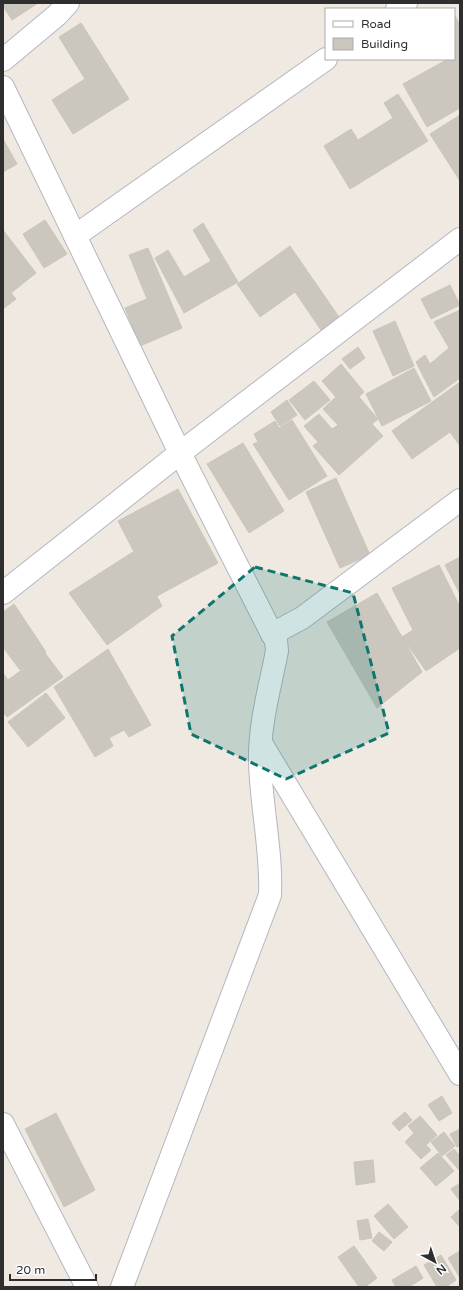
<svg xmlns="http://www.w3.org/2000/svg" width="463" height="1290" viewBox="0 0 463 1290" font-family="'Varela Round',sans-serif">
<rect width="100%" height="100%" fill="#efe9e1"/>
<!-- building -->
<g fill="#cbc7bf" stroke="#cbc5ba">
<path d="M3,3H38L12,20L3,6Z"/>
<path d="M454,14L460,25V108L427,127L403,84L448,59H454Z"/>
<path d="M81,23L129,99L73,134L52,100L85,79L59,37Z"/>
<path d="M398,94L428,141L350,189L324,146L351,129L358,140L393,118L384,103Z"/>
<path d="M460,115V181L430,134Z"/>
<path d="M3,139L17,164L3,172Z"/>
<path d="M45,220L67,254L44,268L23,234Z"/>
<path d="M203,223L238,282L184,313L155,258L168,250L184,277L211,261L193,230Z"/>
<path d="M3,230L36,273L11,293L16,299L3,309Z"/>
<path d="M290,246L339,317L321,330L295,292L260,317L237,284Z"/>
<path d="M148,248L182,328L140,346L125,308L147,299L129,255Z"/>
<path d="M450,285L460,305L431,319L421,299Z"/>
<path d="M460,310V378L434,397L416,362L425,355L430,364L449,348L434,322Z"/>
<path d="M395,321L414,366L393,376L373,331Z"/>
<path d="M358,347L365,358L350,369L342,359Z"/>
<path d="M341,364L364,392L359,397L378,419L372,424L383,436L339,475L313,446L318,442L304,426L319,414L332,429L338,425L323,409L336,397L322,381Z"/>
<path d="M414,368L431,401L382,426L366,394Z"/>
<path d="M314,381L330,400L305,420L289,400Z"/>
<path d="M460,382V446L450,432L412,459L392,431Z"/>
<path d="M287,400L297,415L280,426L271,412Z"/>
<path d="M292,420L327,476L289,500L253,444L258,442L254,434L275,421L279,428Z"/>
<path d="M243,443L284,511L249,533L207,464Z"/>
<path d="M336,478L370,555L340,568L306,492Z"/>
<path d="M178,489L218,563L157,596L118,521Z"/>
<path d="M133,552L162,606L107,645L69,593Z"/>
<path d="M460,557V594L445,565Z"/>
<path d="M439,565L460,607V648L426,671L402,637L413,630L392,588Z"/>
<path d="M377,593L422,672L377,708L327,622Z"/>
<path d="M14,604L46,652L20,670L3,647V612Z"/>
<path d="M108,649L151,725L129,737L124,730L109,738L113,746L95,757L54,687Z"/>
<path d="M45,653L63,677L7,717L3,712V673L8,680Z"/>
<path d="M46,693L65,718L28,747L8,722Z"/>
<path d="M442,1096L452,1113L439,1121L428,1105Z"/>
<path d="M405,1112L412,1120L399,1131L392,1123Z"/>
<path d="M56,1113L95,1190L64,1207L25,1129Z"/>
<path d="M420,1116L437,1135L426,1145L431,1150L421,1159L405,1142L414,1133L408,1126Z"/>
<path d="M460,1129V1146L457,1147L450,1134Z"/>
<path d="M444,1132L455,1146L442,1156L431,1142Z"/>
<path d="M454,1149L460,1156V1169L459,1170L446,1155Z"/>
<path d="M438,1153L454,1171L436,1186L420,1168Z"/>
<path d="M373,1160L375,1182L356,1185L354,1162Z"/>
<path d="M460,1183V1201L451,1189Z"/>
<path d="M388,1204L408,1227L394,1239L374,1216Z"/>
<path d="M460,1209V1225L459,1226L451,1217Z"/>
<path d="M368,1219L372,1238L360,1240L357,1221Z"/>
<path d="M379,1232L392,1242L384,1251L372,1241Z"/>
<path d="M354,1246L377,1278L365,1287H359L338,1257Z"/>
<path d="M460,1251V1278L448,1258Z"/>
<path d="M441,1255L456,1280L446,1287H437L424,1265Z"/>
<path d="M416,1266L423,1278L409,1287H396L392,1280Z"/>
</g>
<g fill="none" stroke-linecap="round" stroke-linejoin="round">
<defs>
<g id="minor">
<path d="M397,9L406,3"/>
<path d="M3,60L57,15L68,3"/>
<path d="M3,87L180,453L272,634"/>
<path d="M75,236L326,59"/>
<path d="M3,593L180,453L460,239"/>
<path d="M261,743L460,1074"/>
<path d="M3,1124L87,1287"/>
<path d="M122,1287L270,895C272,851 261,806 260,762C259,725 270,687 277,651L276,640L272,634L302,618L460,500"/>
</g>
</defs>
<!-- minor casing -->
<use href="#minor" stroke="#b4b7c1" stroke-width="24"/>
<!-- minor -->
<use href="#minor" stroke="#fff" stroke-width="22"/>
</g>
<!-- marked area -->
<path fill="#0f766e" fill-opacity="0.2" stroke="#0f766e" stroke-width="3" stroke-dasharray="8 5" stroke-linejoin="round" d="M255,567L353,593L389,733L286,779L191,734L172,636Z"/>
<!-- border -->
<rect width="463" height="1290" fill="none" stroke="#2e2e2e" stroke-width="8"/>
<!-- legend -->
<rect x="325" y="8" width="130" height="52" fill="#ffffff" stroke="#ababab"/>
<rect x="333" y="21" width="20" height="6" fill="#ffffff" stroke="#ababab"/>
<text x="361" y="28" font-size="12" fill="#2e2e2e">Road</text>
<rect x="333" y="38" width="20" height="12" fill="#cbc7bf" stroke="#ababab"/>
<text x="361" y="48" font-size="12" fill="#2e2e2e">Building</text>
<!-- north arrow -->
<g transform="translate(435 1262) rotate(140)" stroke="#ffffff" stroke-width="3" paint-order="stroke">
<path d="M0-3L7 15L0 10L-7 15Z" fill="#2e2e2e"/>
<text y="-6" font-size="11" font-weight="bold" text-anchor="middle" fill="#2e2e2e">N</text>
</g>
<!-- scale -->
<path d="M10 1274v6h86v-6" fill="none" stroke="#2e2e2e" stroke-width="2"/>
<text x="16" y="1274" font-size="12" fill="#2e2e2e" stroke="#ffffff" stroke-width="3" paint-order="stroke">20 m</text>
</svg>
